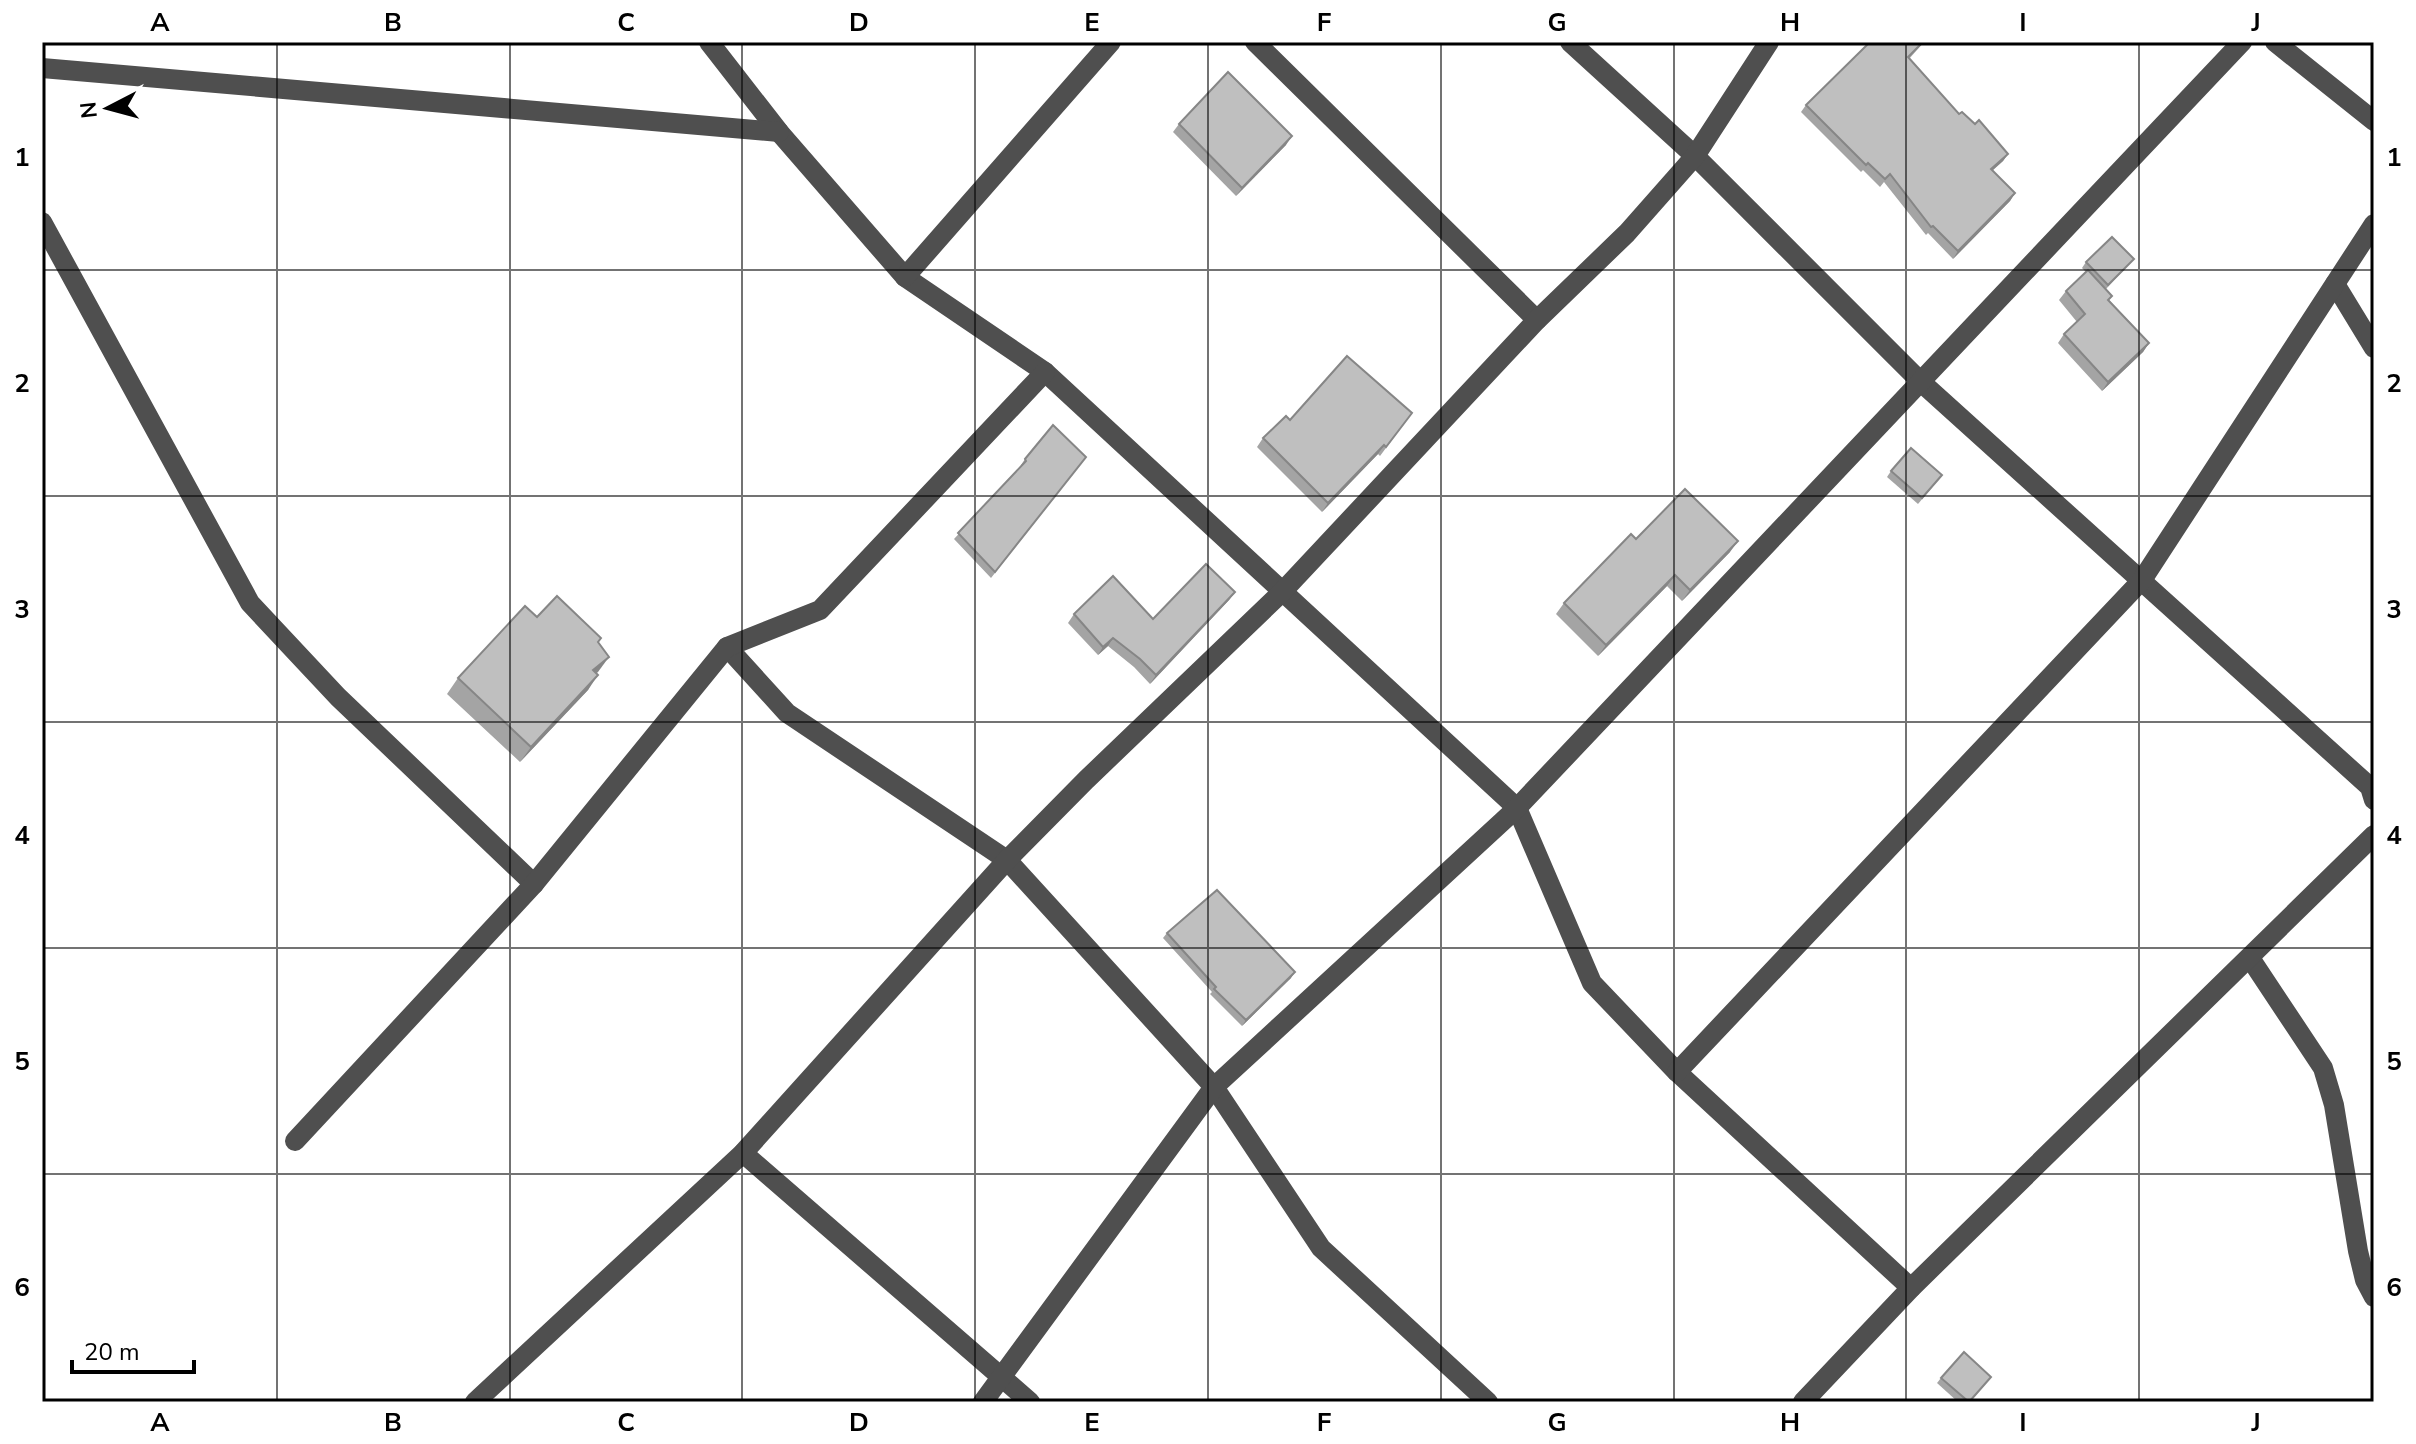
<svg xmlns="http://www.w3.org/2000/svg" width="2416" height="1444" viewBox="0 0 2416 1444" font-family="'Nunito Sans',sans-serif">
<rect width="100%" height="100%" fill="#fff"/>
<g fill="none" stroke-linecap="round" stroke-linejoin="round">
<!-- minor -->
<g stroke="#4f4f4f" stroke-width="20">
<path d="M709,42L779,132L905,277L1045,372L1517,808L1592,983L1677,1072L1911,1288"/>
<path d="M1255,42L1537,320"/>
<path d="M1570,42L1695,156L1921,382L2370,787L2374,800"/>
<path d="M2275,42L2374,121"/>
<path d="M42,68L779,132"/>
<path d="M42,222L250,603L338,697L534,884"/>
<path d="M905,277L1111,42"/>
<path d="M2335,284L2374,348"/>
<path d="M727,647L787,713L1007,860L1214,1087L1321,1248L1488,1402"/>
<path d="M2250,958L2323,1068L2334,1105L2358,1251L2365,1280L2374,1297"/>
<path d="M1677,1072L2142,580L2374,224"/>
<path d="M295,1141L534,884L727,647L820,610L1045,372"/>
<path d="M743,1153L1030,1402"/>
<path d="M475,1402L743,1153L1007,860L1086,780L1283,591L1537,320L1627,233L1695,156L1769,42"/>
<path d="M983,1402L1214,1087L1517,808L2242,42"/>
<path d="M1803,1402L1911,1288L2374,835"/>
</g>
</g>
<!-- wall -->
<g fill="#a4a4a4">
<path d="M1870,42H1924L1909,59L1959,114L1975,124L2008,154L2003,161L1992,171L2015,193L2010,201L1953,259L1928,233L1926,235L1884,182L1880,187L1863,170L1861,172L1801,112L1806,105Z"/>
<path d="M1179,124L1286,145L1236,196L1173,132Z"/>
<path d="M2134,259L2106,289L2112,296L2109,300L2149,343L2143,352L2102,391L2058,343L2064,334L2077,322L2059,300L2066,291L2086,272L2082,268L2086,262Z"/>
<path d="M1412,413L1380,456L1378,454L1322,512L1257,447L1263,438L1290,420Z"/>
<path d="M1086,457L991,578L954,539L1022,466L1021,465L1025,459Z"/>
<path d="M1891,471L1938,480L1918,504L1887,477Z"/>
<path d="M1636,539L1730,552L1682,601L1667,586L1598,656L1556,614L1564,603Z"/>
<path d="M1235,592L1229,600L1150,684L1134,667L1108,646L1098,655L1068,623L1074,614L1153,619Z"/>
<path d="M537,617L601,638L598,643L597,673L588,690L520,762L447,694L458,678Z"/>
<path d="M1167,933L1291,978L1242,1026L1210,994L1212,992L1163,938Z"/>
<path d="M1991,1377L1970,1402H1958L1937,1383L1941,1378Z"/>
</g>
<!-- shaded-wall -->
<g fill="#868686">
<path d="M1292,136L1286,145L1236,196L1242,188Z"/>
<path d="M2008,154L2003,161L1986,176L1991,169Z"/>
<path d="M2015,193L2010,201L1953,259L1958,251Z"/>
<path d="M2149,343L2143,352L2102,391L2108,382Z"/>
<path d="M1384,445L1378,454L1322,512L1328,503Z"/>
<path d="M1738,541L1730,552L1682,601L1690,590Z"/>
<path d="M1675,575L1667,586L1598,656L1606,645Z"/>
<path d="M1235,592L1229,600L1150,684L1156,675Z"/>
<path d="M1113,638L1108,646L1098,655L1103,647Z"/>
<path d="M609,657L598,672L582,685L593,670Z"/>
<path d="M598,675L588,690L520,762L531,747Z"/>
<path d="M1295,972L1291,978L1242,1026L1246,1020Z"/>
</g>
<!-- building -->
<g fill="#bfbfbf" stroke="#868686" stroke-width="2">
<path d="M1870,42H1923L1908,57L1959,114L1962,112L1975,124L1979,120L2008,154L1991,169L2015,193L1958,251L1933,226L1931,227L1890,174L1885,179L1868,163L1866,165L1806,105Z"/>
<path d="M1228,72L1292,136L1242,188L1179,124Z"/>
<path d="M2112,237L2134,259L2108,285L2086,262Z"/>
<path d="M2088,270L2112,296L2108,300L2149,343L2108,382L2064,334L2085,314L2066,291Z"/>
<path d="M1347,356L1412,413L1386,447L1384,445L1328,503L1263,438L1286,416L1290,420Z"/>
<path d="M1053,425L1086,457L995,572L958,533L1026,461L1025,459Z"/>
<path d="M1911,448L1942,475L1922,498L1891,471Z"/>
<path d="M1685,489L1738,541L1690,590L1675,575L1606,645L1564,603L1631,534L1636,539Z"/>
<path d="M1206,564L1235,592L1156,675L1140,659L1113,638L1103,647L1074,614L1113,576L1153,619Z"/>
<path d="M557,596L601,638L598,642L609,657L593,670L598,675L531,747L458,678L525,606L537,617Z"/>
<path d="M1217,890L1295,972L1246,1020L1214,989L1216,987L1167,933Z"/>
<path d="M1964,1352L1991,1377L1969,1402L1941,1378Z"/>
</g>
<!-- grid -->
<path fill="none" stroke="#000" stroke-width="2" stroke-opacity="0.55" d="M277,42V1402M510,42V1402M742,42V1402M975,42V1402M1208,42V1402M1441,42V1402M1674,42V1402M1906,42V1402M2139,42V1402M42,270H2374M42,496H2374M42,722H2374M42,948H2374M42,1174H2374"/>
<!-- border -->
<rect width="2416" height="1444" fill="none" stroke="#ffffff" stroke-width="88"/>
<!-- north arrow -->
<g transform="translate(108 108) rotate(264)" stroke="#ffffff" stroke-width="6" paint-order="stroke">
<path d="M0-6L14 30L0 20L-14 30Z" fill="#000000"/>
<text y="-12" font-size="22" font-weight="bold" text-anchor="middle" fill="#000000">N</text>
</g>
<!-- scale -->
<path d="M72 1360v12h122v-12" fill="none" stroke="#000000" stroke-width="4"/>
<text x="84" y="1360" font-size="24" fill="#000000" stroke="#ffffff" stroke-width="6" paint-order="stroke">20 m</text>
<rect x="44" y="44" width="2328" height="1356" fill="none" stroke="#000" stroke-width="3"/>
<g font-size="26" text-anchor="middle" font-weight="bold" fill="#000">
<text x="160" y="31">A</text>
<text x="393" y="31">B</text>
<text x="626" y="31">C</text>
<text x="859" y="31">D</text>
<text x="1092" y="31">E</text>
<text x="1324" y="31">F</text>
<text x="1557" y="31">G</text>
<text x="1790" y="31">H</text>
<text x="2023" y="31">I</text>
<text x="2256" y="31">J</text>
<text x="22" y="166">1</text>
<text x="2394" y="166">1</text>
<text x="22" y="392">2</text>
<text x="2394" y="392">2</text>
<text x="22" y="618">3</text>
<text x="2394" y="618">3</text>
<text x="22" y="844">4</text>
<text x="2394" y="844">4</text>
<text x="22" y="1070">5</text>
<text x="2394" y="1070">5</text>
<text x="22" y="1296">6</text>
<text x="2394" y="1296">6</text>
<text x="160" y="1431">A</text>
<text x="393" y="1431">B</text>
<text x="626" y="1431">C</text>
<text x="859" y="1431">D</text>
<text x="1092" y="1431">E</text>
<text x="1324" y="1431">F</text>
<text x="1557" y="1431">G</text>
<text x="1790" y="1431">H</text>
<text x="2023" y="1431">I</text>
<text x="2256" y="1431">J</text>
</g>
</svg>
